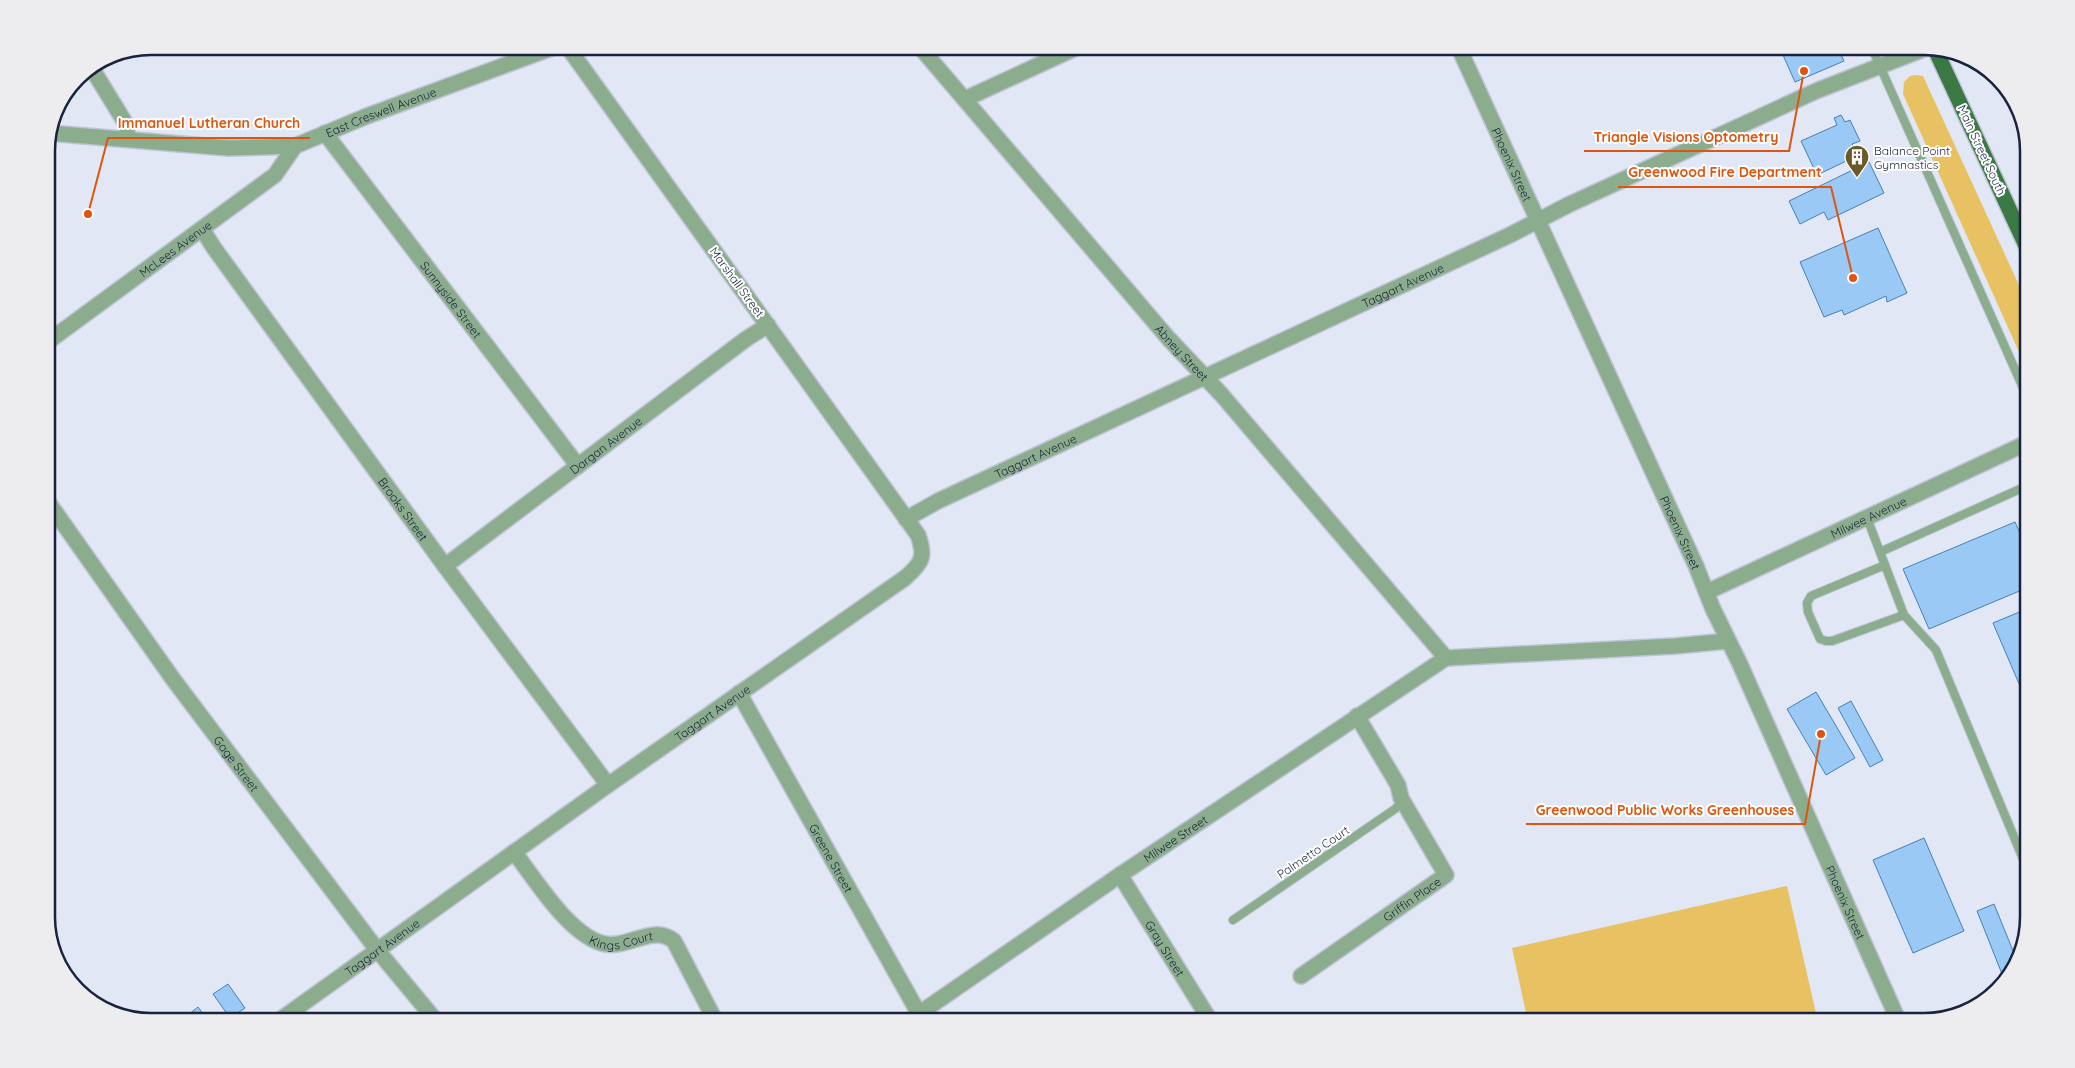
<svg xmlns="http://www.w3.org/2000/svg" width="2075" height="1068" viewBox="0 0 2075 1068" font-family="Quicksand,sans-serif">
<rect width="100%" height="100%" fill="#e1e7f5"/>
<!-- green -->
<g fill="#e8c162">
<path d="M1916,75L1923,76L2029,307V374L1903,94L1904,82L1910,76Z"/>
<path d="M1787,886L1818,1022H1528L1512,948Z"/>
</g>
<!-- building -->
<g fill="#9ac9f5" stroke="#4681b4">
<path d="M1779,46H1837L1844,61L1795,82Z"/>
<path d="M1841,115L1845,122L1850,120L1860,141L1852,144L1857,156L1817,175L1801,141L1837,125L1834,118Z"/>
<path d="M1869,162L1884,193L1828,220L1824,212L1800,224L1789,201Z"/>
<path d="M1878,228L1907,293L1887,302L1886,296L1844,315L1842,310L1824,317L1800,262Z"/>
<path d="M2015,522L2024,542L2029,540V587L1929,629L1903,569Z"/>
<path d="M2029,608V707L1993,623Z"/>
<path d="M1816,692L1855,758L1826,775L1787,709Z"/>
<path d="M1851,701L1883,760L1870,767L1838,708Z"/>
<path d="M1924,838L1964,931L1913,953L1873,860Z"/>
<path d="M1994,904L2018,963L2004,979L1977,911Z"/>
<path d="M228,984L245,1008L230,1018L213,994Z"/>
<path d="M198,1007L209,1022H179Z"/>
</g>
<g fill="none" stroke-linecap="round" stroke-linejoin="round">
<defs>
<g id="lane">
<path d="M1871,46L2029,401"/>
<path d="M1867,518L1904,615L1936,650L2029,873"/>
<path d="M1880,552L2020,489"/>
<path d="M1885,565L1811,596L1807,603L1808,612L1820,639L1826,641H1832L1904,615"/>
<path d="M1233,920L1395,809L1399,805L1401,798"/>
</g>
<g id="street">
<path id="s1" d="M919,46L1169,339L1221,394L1446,658"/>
<path id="s2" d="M1458,46L1696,566L1713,609L1739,662L1899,1022"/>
<path d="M91,67L126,124L128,139"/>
<path d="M965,99L1080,46"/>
<path id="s3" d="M49,133L228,148L295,146L367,116L557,46"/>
<path id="s4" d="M325,133L578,466"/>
<path id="s5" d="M202,229L214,248L445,566L608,785"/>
<path id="s6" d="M46,343L275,175L295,146"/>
<path id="s7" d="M46,499L173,679L378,951L437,1022"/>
<path id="s8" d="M906,519L938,501L1510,235L1568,205L1816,91L1929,47"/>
<path id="s9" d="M445,566L746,339L768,325"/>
<path id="s10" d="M1707,592L2029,442"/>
<path d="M1446,658L1675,646L1728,641"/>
<path id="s11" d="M739,693L923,1021"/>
<path id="s12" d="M514,852C536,880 567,932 601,943C627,951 651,923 674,941L716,1022"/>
<path id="s13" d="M1120,875L1211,1022"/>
<path id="s14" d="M1301,976L1446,875L1401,798L1398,785L1357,716"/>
<path id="s15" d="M277,1022L608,785L905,578C922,563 926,557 918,535L567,46"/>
<path id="s16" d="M907,1022L1120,875L1446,658"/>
</g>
<path id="primary" d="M1935,49L2029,252"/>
</defs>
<!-- lane casing -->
<use href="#lane" stroke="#bdc4d4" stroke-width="10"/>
<!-- street casing -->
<use href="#street" stroke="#bdc4d4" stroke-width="18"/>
<!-- primary casing -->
<use href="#primary" stroke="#bdc4d4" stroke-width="18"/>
<!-- lane -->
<use href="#lane" stroke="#8cac8e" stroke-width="8"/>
<!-- street -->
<use href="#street" stroke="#8cac8e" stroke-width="15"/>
<!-- primary -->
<use href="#primary" stroke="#3b7944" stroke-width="15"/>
</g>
<!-- icons -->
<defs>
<symbol id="building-pin" viewBox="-11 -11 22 30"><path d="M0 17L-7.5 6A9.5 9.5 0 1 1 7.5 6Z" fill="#6d5928" stroke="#fff"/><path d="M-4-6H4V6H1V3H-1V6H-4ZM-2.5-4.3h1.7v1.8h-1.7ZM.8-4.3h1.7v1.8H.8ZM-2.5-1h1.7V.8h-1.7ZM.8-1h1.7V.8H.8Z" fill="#fff"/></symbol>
</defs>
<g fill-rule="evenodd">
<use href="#building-pin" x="1843" y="143" width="28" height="38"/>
</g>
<g text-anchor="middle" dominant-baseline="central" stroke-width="4" stroke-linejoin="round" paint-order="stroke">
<!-- street labels -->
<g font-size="12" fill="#19233d" stroke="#fff">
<text stroke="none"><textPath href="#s3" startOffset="339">East Creswell Avenue</textPath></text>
<text transform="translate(1982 150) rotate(65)">Main Street South</text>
<text stroke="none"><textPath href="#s2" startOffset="130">Phoenix Street</textPath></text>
<text stroke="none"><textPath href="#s6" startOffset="160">McLees Avenue</textPath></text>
<text transform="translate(737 282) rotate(54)">Marshall Street</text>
<text stroke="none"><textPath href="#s8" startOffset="549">Taggart Avenue</textPath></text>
<text stroke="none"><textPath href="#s4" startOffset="209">Sunnyside Street</textPath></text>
<text stroke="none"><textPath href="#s1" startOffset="404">Abney Street</textPath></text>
<text stroke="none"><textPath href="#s9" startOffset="201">Dargan Avenue</textPath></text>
<text stroke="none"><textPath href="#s8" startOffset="144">Taggart Avenue</textPath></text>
<text stroke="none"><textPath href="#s5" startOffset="345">Brooks Street</textPath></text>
<text stroke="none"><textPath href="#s10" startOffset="178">Milwee Avenue</textPath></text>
<text stroke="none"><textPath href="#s2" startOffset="535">Phoenix Street</textPath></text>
<text stroke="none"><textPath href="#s15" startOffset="534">Taggart Avenue</textPath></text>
<text stroke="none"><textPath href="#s7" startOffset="326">Gage Street</textPath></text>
<text stroke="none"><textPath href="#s16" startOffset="325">Milwee Street</textPath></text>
<text transform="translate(1313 852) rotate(-34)">Palmetto Court</text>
<text stroke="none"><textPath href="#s11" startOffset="189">Greene Street</textPath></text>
<text stroke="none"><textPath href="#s14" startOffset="135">Griffin Place</textPath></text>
<text stroke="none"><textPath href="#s2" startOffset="940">Phoenix Street</textPath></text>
<text stroke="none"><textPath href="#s12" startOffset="148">Kings Court</textPath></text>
<text stroke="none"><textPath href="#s15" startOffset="129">Taggart Avenue</textPath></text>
<text stroke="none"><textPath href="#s13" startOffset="86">Gray Street</textPath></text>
</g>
<!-- poi labels -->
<g font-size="12" fill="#19233d" stroke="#fff" text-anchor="start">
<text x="1874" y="150">Balance Point<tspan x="1874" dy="14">Gymnastics</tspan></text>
</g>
</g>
<!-- crop -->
<path d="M0 0H2075V1068H0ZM151 55H1924A96 96 0 0 1 2020 151V917A96 96 0 0 1 1924 1013H151A96 96 0 0 1 55 917V151A96 96 0 0 1 151 55Z" fill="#ededef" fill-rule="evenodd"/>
<path fill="none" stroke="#19233d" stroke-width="2.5" d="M151 55H1924A96 96 0 0 1 2020 151V917A96 96 0 0 1 1924 1013H151A96 96 0 0 1 55 917V151A96 96 0 0 1 151 55Z"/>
<!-- callouts -->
<path fill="none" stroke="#de560e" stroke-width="2" d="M88 214L108 138H310M1804 71L1789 151H1584M1853 278L1831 187H1618M1821 734L1805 824H1526"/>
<g fill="#de560e" stroke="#fff" stroke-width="2">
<circle cx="88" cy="214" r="5"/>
<circle cx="1804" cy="71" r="5"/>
<circle cx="1853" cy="278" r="5"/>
<circle cx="1821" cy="734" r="5"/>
</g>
<g font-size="14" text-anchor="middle" font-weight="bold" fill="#de560e" stroke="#fff" stroke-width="4" stroke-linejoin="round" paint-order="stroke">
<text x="209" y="128">Immanuel Lutheran Church</text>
<text x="1686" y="142">Triangle Visions Optometry</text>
<text x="1725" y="177">Greenwood Fire Department</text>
<text x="1665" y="815">Greenwood Public Works Greenhouses</text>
</g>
</svg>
